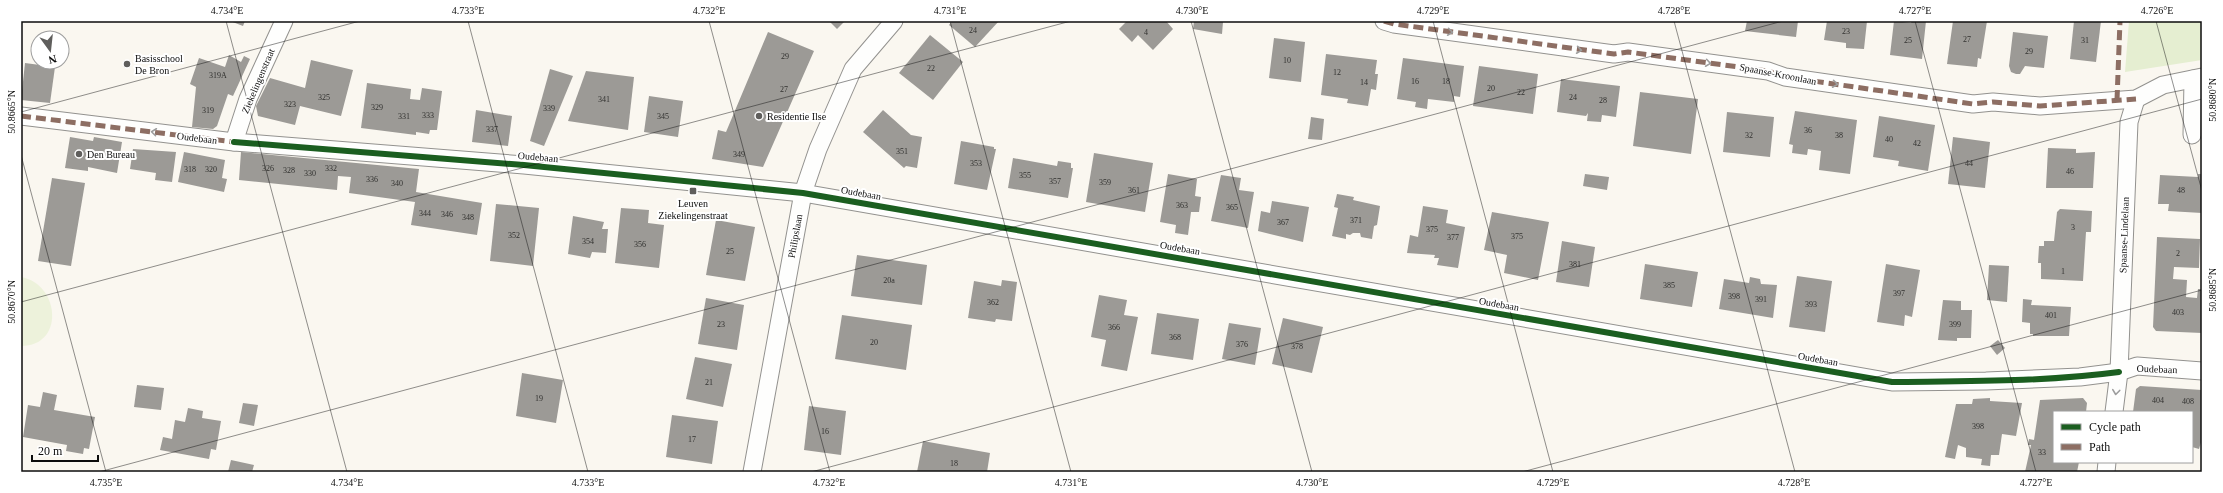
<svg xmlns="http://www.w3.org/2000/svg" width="2223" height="493" viewBox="0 0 2223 493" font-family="Georgia,serif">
<rect width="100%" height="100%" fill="#faf7f0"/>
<!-- green -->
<path fill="#e5eed1" d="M2129,21H2202V60L2125,72Z"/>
<!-- pitch -->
<path fill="#edf2db" d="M21,277C60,284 65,346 21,346Z"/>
<!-- building -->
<g fill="#9c9a96">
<path d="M230,21H245L243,26Z"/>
<path d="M829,21H845L837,29Z"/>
<path d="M952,21H999L975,47L949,25Z"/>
<path d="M1127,21H1166L1173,29L1153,50L1138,35L1132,42L1119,29Z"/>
<path d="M1194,21L1223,22L1222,34L1193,29Z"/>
<path d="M1747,21H1798L1796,37L1745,31Z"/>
<path d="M1827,21H1867L1864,49L1846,48V43L1824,40Z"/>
<path d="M1894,21L1911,23L1912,21H1926L1922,59L1890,55Z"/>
<path d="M1953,21H1987L1981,59L1978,58L1977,67L1947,64Z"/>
<path d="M2074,21H2101L2096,62L2070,59Z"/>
<path d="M768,32L814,51L763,167L712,159L718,130L726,132Z"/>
<path d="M2013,32L2048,36L2044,68L2025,66L2020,74H2016L2011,72L2009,66Z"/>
<path d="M930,35L963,62L933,100L899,73Z"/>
<path d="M1274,38L1305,42L1301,82L1269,78Z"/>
<path d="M1326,54L1377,60L1375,74H1378L1376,90L1371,89L1368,106L1347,103L1348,99L1321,95Z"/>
<path d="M229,55L241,62L244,56L250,59L233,96L228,94L217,126L213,129L192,127L196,87L190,84L199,58L225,67Z"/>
<path d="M1403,58L1464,66L1460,97L1454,96V102L1428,99L1427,109L1415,107L1416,102L1397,99Z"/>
<path d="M311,60L353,70L341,116L300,106L295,125L258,116L256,106L270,78L305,88Z"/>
<path d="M25,63L55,67L50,103L21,100Z"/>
<path d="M1479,66L1538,74L1533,114L1473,106Z"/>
<path d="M550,69L573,76L544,146L530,141Z"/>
<path d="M586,71L634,77L628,130L568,121Z"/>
<path d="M1561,79L1620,86L1616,117L1602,115L1601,122L1587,121L1588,113L1586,116L1557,112Z"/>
<path d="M367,83L411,89L410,99L420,100L422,88L442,91L437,130H430L429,134L416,132V135L361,128Z"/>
<path d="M1640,92L1698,99L1691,154L1633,146Z"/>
<path d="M649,96L683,101L678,137L644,132Z"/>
<path d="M476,110L512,116L508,146L472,142Z"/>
<path d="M883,110L911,135L922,137L917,168L906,166L904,168L863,132Z"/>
<path d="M1795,111L1857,120L1850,174L1819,170L1821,151L1808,149L1807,155L1792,153L1793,145L1789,144Z"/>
<path d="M1727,112L1774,117L1770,157L1723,152Z"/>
<path d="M1879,116L1935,125L1928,171L1898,166L1899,161L1873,157Z"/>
<path d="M1311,117L1324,119L1322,140L1308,139Z"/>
<path d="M70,137L93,141L94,137L122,142L117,173L88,167V171L65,168Z"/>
<path d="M1953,137L1990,142L1985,188L1948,184Z"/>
<path d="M961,141L994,147V149H996L987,190L954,184Z"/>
<path d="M2048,148L2076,149V153L2095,152L2093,188H2046Z"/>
<path d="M133,149L176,152L172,182L155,180L156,173L130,169Z"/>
<path d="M184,152L225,160L222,178L227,179L224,192L178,182Z"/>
<path d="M241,152L419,169L416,192L482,203L477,235L411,225L415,202L349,193L351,177L338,176L337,190L239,180Z"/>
<path d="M1094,153L1153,163L1145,212L1086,202Z"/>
<path d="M1013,158L1057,166L1058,161L1071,163V168H1073L1068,198L1008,188Z"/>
<path d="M1168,174L1197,179L1195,196L1201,197L1199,212H1191L1188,235L1175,233L1176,225L1160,222Z"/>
<path d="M1585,174L1609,177L1607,190L1583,186Z"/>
<path d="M2198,174H2202V213L2168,211L2169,204H2158L2160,175L2198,177Z"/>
<path d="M1221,175L1241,178L1239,190L1254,192L1248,228L1211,221Z"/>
<path d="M52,178L85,183L71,266L38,261Z"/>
<path d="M1337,194L1354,197L1353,200L1380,206L1377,225L1374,226L1372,239L1361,237L1360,233H1353L1350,235L1346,234V239L1332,236L1338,208L1334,207Z"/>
<path d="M1272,201L1309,207L1303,242L1258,231L1261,211L1270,213Z"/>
<path d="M496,204L539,208L533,266L490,261Z"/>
<path d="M1423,206L1448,210L1446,223L1465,227L1458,268L1437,265L1439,258H1434L1435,255L1407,253L1410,235L1418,237Z"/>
<path d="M621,208L649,210L648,223L664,225L659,268L615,263Z"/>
<path d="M2060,209L2092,211L2091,232H2086L2083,281L2041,279V263H2038L2039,246H2044V241H2054L2057,212Z"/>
<path d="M1492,212L1549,222L1538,280L1504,273L1507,255L1484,250Z"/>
<path d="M573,216L604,222L602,229H608L606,253L592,252L590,258L568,254Z"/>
<path d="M716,220L755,227L745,281L706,275Z"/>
<path d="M2157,237L2200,239L2199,268L2174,267L2173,279L2187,280L2186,297L2197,298L2198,289H2202V333L2156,331L2153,327Z"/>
<path d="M1562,241L1595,247L1589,287L1556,282Z"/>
<path d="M857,255L927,265L922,305L851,296Z"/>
<path d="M1645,264L1698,272L1692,307L1640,299Z"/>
<path d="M1886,264L1920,270L1912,317L1905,315L1904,326L1877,322Z"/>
<path d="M1989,265L2009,266L2007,302L1987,300Z"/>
<path d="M1797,276L1832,281L1825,332L1789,327Z"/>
<path d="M1750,277L1760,279L1761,284L1777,285L1773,318L1719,309L1724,279L1749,283Z"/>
<path d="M1002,280L1017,282L1012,321L996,319L995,322L968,318L974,281L1001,286Z"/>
<path d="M1099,295L1127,300L1124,315L1138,317L1127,371L1101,366L1106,340L1091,337Z"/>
<path d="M706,298L744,305L737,350L698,344Z"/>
<path d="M2023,299L2032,300L2031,305L2071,307L2069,336H2033V334H2030V323L2022,322Z"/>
<path d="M1943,300L1961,301V310H1972L1971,338H1957V341L1938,340Z"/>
<path d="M1157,313L1199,319L1193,360L1151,354Z"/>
<path d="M842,315L912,325L906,370L835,359Z"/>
<path d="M1283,318L1323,327L1312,373L1272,364Z"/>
<path d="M1229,323L1261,328L1255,365L1222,359Z"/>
<path d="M1998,340L2005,348L1997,355L1990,346Z"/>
<path d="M695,357L732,364L723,407L686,399Z"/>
<path d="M522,373L563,380L556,423L516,416Z"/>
<path d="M137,385L164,388L161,410L134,407Z"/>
<path d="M2140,386L2202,390V439L2199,449L2192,447V412H2133L2136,389Z"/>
<path d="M43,392L57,395L54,410L95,417L89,449L84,448L83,454L66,451L67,445L23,437L28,405L40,407Z"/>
<path d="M1990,398V401L2022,403L2016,436L2002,434L1999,455H1991L1990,466L1981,465L1982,459L1966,457V448L1958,445L1955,459L1945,457L1956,404H1972L1973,399Z"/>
<path d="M2083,398L2087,403L2086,412H2054V462H2079L2077,472H2025L2031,445H2028L2029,439L2034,440L2040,400Z"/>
<path d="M243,403L258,405L254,426L239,423Z"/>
<path d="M809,406L846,411L841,455L804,450Z"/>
<path d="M188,408L203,411L202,418L221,421L216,450L211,449L209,459L160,450L163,437L172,439L175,420L185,422Z"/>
<path d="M672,415L718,421L712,464L666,457Z"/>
<path d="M923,441L990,453L987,472H917Z"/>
<path d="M231,460L254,465L252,472H228Z"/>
</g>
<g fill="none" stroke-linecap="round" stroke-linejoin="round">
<defs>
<g id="minor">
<path d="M1384,21L1394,24L1614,54L1628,52L1768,71L1785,77L1973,104L1993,102L2040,106L2136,99L2163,85L2202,77"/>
<path d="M21,116L234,142L524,165L803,193L1892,382L1986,381L2080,377L2119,372L2137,366L2202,371"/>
<path d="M2192,135L2193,79"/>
<path d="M234,142L248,99L284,21"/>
<path d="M2114,412L2119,372L2129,122L2136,99"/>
<path d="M752,472L803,193L818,149L853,69L894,21"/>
<path d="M2106,472L2107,462"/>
</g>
</defs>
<!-- minor casing -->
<use href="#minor" stroke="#93928f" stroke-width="19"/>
<!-- minor -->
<use href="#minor" stroke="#fefefd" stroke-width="17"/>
<!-- quiet -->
<g stroke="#8d6e63" stroke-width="5" stroke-dasharray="10 5" stroke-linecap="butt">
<path d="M1384,21L1394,24L1614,54L1628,52L1768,71L1785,77L1973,104L1993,102L2040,106L2136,99"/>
<path d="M2117,100L2120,21"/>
<path d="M21,116L234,142"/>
</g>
<defs>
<path id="cycleway" d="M234,142L524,165L803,193L1892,382C1968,381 2044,382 2119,372"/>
</defs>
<!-- cycleway casing -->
<use href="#cycleway" stroke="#fff" stroke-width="8"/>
<!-- cycleway -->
<use href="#cycleway" stroke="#1b5e20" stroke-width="6"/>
</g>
<!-- one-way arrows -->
<defs><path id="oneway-chevron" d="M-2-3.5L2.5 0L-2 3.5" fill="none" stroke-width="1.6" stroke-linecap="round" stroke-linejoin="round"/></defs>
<g stroke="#9d9d9d">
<use href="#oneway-chevron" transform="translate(1450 32) rotate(8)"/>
<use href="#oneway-chevron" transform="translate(1579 50) rotate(8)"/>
<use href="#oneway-chevron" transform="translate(1708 63) rotate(8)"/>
<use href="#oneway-chevron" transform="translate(1835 84) rotate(8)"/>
<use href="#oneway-chevron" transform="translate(154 132) rotate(-173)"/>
<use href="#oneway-chevron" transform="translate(2116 392) rotate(97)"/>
</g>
<!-- ticks -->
<path fill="none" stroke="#0c0c0c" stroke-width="1" stroke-opacity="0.45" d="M226,21L347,472M468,21L588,472M709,21L830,472M950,21L1071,472M1191,21L1312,472M1433,21L1553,472M1674,21L1795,472M1915,21L2036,472M2156,21L2202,191M21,112L360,21M21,155L106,472M21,302L1071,21M99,472L1783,21M811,472L2202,99M1522,472L2202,290"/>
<!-- markers -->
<g fill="#5f5e5c" stroke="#fff" stroke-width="1.5">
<circle cx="127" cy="64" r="4"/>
<circle cx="759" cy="116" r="4"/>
<circle cx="79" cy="154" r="4"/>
<rect x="689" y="187" width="8" height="8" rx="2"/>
</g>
<g text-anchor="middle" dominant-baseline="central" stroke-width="4" stroke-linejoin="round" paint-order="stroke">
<!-- number labels -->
<g font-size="8" fill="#30302e">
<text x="973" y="30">24</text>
<text x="1846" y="31">23</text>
<text x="1146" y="32">4</text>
<text x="1967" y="39">27</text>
<text x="1908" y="40">25</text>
<text x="2085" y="40">31</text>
<text x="2029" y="51">29</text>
<text x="785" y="56">29</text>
<text x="1287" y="60">10</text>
<text x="931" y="68">22</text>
<text x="1337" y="72">12</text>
<text x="218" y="75">319A</text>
<text x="1415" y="81">16</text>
<text x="1446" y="81">18</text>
<text x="1364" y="82">14</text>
<text x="1491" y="88">20</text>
<text x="784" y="89">27</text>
<text x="1521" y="92">22</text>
<text x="324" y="97">325</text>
<text x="1573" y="97">24</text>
<text x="604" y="99">341</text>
<text x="1603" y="100">28</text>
<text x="290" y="104">323</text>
<text x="377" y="107">329</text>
<text x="549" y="108">339</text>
<text x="208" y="110">319</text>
<text x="428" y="115">333</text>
<text x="404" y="116">331</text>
<text x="663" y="116">345</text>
<text x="492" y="129">337</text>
<text x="1808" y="130">36</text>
<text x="1749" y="135">32</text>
<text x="1839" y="135">38</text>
<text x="1889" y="139">40</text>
<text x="1917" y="143">42</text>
<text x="902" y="151">351</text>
<text x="739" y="154">349</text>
<text x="976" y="163">353</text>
<text x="1969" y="163">44</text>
<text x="268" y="168">326</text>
<text x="331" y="168">332</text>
<text x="190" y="169">318</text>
<text x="211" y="169">320</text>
<text x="289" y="170">328</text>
<text x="2070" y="171">46</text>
<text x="310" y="173">330</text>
<text x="1025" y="175">355</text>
<text x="372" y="179">336</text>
<text x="1055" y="181">357</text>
<text x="1105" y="182">359</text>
<text x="397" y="183">340</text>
<text x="1134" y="190">361</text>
<text x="2181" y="190">48</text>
<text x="1182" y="205">363</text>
<text x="1232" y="207">365</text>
<text x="425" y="213">344</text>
<text x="447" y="214">346</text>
<text x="468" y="217">348</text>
<text x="1356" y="220">371</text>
<text x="1283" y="222">367</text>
<text x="2073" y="227">3</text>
<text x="1432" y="229">375</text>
<text x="514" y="235">352</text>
<text x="1517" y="236">375</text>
<text x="1453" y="237">377</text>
<text x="588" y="241">354</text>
<text x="640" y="244">356</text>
<text x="730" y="251">25</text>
<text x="2178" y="253">2</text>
<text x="1575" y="264">381</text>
<text x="2063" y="271">1</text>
<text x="889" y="280">20a</text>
<text x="1669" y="285">385</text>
<text x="1899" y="293">397</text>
<text x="1734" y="296">398</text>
<text x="1761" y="299">391</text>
<text x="993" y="302">362</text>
<text x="1811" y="304">393</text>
<text x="2178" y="312">403</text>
<text x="2051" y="315">401</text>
<text x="721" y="324">23</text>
<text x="1955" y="324">399</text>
<text x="1114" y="327">366</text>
<text x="1175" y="337">368</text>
<text x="874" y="342">20</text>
<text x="1242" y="344">376</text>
<text x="1297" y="346">378</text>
<text x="709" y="382">21</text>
<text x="539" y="398">19</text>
<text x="2158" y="400">404</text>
<text x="2188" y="401">408</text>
<text x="1978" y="426">398</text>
<text x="825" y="431">16</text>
<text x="692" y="439">17</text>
<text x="2042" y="452">33</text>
<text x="954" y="463">18</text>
</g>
<!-- poi labels -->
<g font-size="10" fill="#0c0c0c" stroke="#fff" text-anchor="start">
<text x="135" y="58">Basisschool<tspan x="135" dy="12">De Bron</tspan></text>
<text x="767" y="116">Residentie Ilse</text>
<text x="87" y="154">Den Bureau</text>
<text x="693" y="203" text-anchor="middle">Leuven<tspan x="693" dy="12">Ziekelingenstraat</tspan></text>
</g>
<!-- street labels -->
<g font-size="10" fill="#0c0c0c" stroke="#fff">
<text transform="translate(1778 74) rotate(11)">Spaanse-Kroonlaan</text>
<text transform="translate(258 81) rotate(-67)">Ziekelingenstraat</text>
<text transform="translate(197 138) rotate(7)">Oudebaan</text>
<text transform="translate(538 157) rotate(5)">Oudebaan</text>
<text transform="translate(861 193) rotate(10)">Oudebaan</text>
<text transform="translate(2124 235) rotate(-88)">Spaanse-Lindelaan</text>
<text transform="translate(795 236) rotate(-80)">Philipslaan</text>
<text transform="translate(1180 248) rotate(10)">Oudebaan</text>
<text transform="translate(1499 304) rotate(10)">Oudebaan</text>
<text transform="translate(1818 359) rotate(10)">Oudebaan</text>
<text transform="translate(2157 369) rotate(2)">Oudebaan</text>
</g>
</g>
<!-- border -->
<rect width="2223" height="493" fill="none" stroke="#ffffff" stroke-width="44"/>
<!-- legend -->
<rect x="2053" y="411" width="140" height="52" fill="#ffffff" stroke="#9e9e9e"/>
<rect x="2061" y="424" width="20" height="6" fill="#1b5e20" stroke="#9e9e9e"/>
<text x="2089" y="431" font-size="12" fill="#0c0c0c">Cycle path</text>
<rect x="2061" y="444" width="20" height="6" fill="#8d6e63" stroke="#9e9e9e"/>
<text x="2089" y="451" font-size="12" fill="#0c0c0c">Path</text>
<!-- north arrow -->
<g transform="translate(50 50) rotate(165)"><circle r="19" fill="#ffffff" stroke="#9e9e9e"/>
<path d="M0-3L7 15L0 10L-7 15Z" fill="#5f5e5c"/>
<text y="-6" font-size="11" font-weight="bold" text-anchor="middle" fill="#0c0c0c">N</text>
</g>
<!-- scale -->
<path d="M32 455v6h66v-6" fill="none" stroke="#0c0c0c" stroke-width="2"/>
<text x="38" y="455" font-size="12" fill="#0c0c0c" stroke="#ffffff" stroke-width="3" paint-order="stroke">20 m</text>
<rect x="22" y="22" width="2179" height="449" fill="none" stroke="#0c0c0c" stroke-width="1.5"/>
<g font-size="10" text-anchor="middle" fill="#0c0c0c">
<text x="227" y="14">4.734°E</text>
<text x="468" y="14">4.733°E</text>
<text x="709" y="14">4.732°E</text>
<text x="950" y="14">4.731°E</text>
<text x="1192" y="14">4.730°E</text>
<text x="1433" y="14">4.729°E</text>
<text x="1674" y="14">4.728°E</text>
<text x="1915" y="14">4.727°E</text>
<text x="2157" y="14">4.726°E</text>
<text transform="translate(2212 100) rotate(-90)" y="4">50.8680°N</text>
<text transform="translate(11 112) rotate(-90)" y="4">50.8665°N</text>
<text transform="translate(2212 290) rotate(-90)" y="4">50.8685°N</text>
<text transform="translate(11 302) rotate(-90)" y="4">50.8670°N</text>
<text x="106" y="486">4.735°E</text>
<text x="347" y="486">4.734°E</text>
<text x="588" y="486">4.733°E</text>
<text x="829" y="486">4.732°E</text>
<text x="1071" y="486">4.731°E</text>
<text x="1312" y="486">4.730°E</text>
<text x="1553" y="486">4.729°E</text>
<text x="1794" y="486">4.728°E</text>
<text x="2036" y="486">4.727°E</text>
</g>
</svg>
